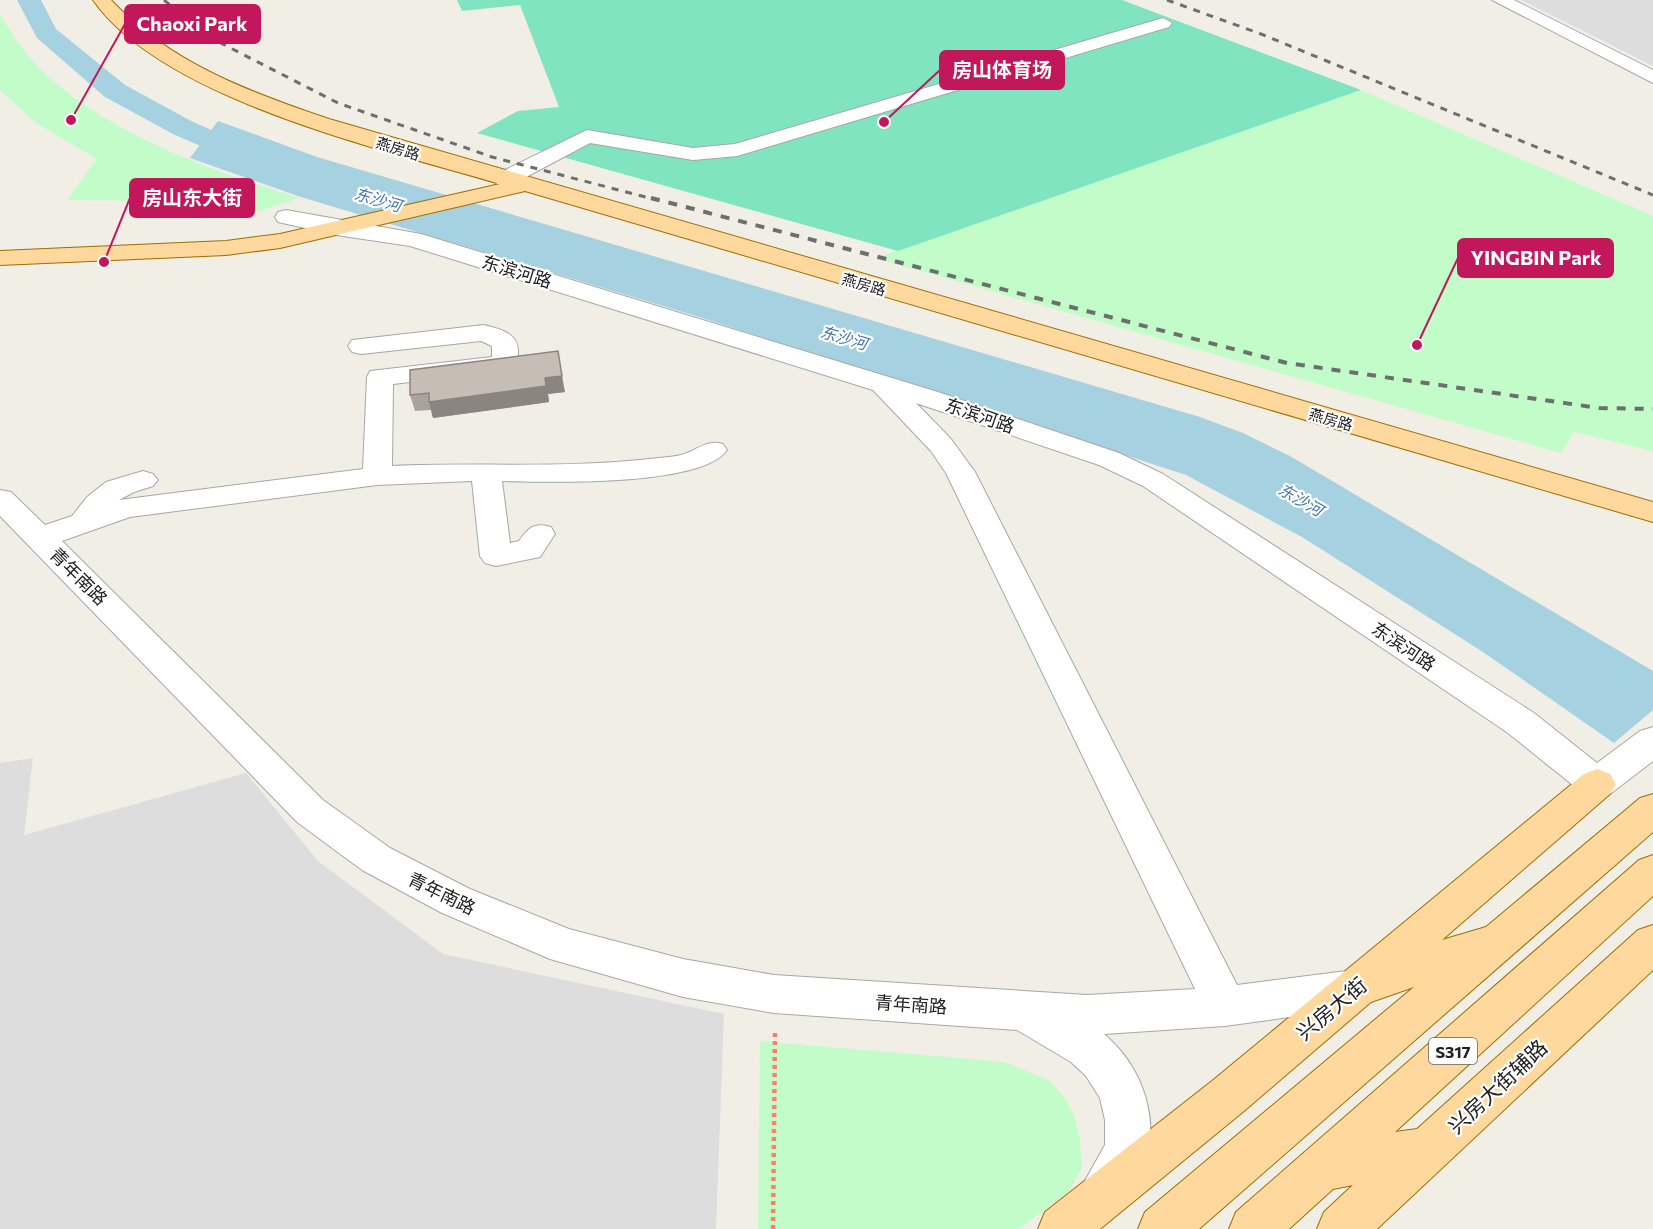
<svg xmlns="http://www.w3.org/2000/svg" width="1653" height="1229" viewBox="0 0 1653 1229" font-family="Commissioner,'Noto Sans SC',sans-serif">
<rect width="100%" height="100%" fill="#f1eee6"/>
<!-- residential -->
<g fill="#dedddd">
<path d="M1521,0H1653V66Z"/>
<path d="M33,758L24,835L246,773L318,861L443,954L724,1014L716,1229H0V763Z"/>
</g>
<!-- park -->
<g fill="#c2fdc9">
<path d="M0,15C9,28 16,41 26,53C88,128 209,170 299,198L256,212L204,219L211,201L67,200L97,159L36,123L0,90Z"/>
<path d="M1361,90L1653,216V451L1574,432L1561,453L875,258Z"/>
<path d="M760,1041L1005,1062L1050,1081L1066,1100L1075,1118L1080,1141L1082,1168L1069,1191L1019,1229H758Z"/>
</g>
<!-- pitch -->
<path fill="#80e4c1" d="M457,0H1122L1361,90L898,251L477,133L518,111L559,107L520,5L462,11Z"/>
<!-- water -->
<path fill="#a5d1e1" d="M218,121L317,157L1200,417L1243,433L1290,456L1653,671V710L1614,743L1483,652L1302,537L1186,475L696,316L301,197L190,158Z"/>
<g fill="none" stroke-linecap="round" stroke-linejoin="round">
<!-- river -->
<path fill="#a5d1e1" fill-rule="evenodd" d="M17,0H41L56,29L125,85L193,122L275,157L279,163L275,169L264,172L253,169L173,134L105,97L37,38Z"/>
<defs>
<g id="minor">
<path d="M1492,0H1514L1653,70V83Z"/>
<path d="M1163,18L1172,23L1169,27L737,156L693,160L590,143L513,184H497L494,179L497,174L587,130L693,148L735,144Z"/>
<path d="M286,210L421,234L938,392L1119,453L1163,474L1534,713L1597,763L1640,731L1653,727V761L1610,794L1597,799L1584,794L1508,733L1143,486L1099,465L916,403L951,439L975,472L1237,985L1354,970L1369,975L1375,989L1369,1003L1354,1008L1225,1026L1104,1034C1144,1068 1162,1123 1142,1171C1133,1192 1127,1201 1106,1210L1089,1203L1082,1186L1105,1145V1120L1100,1098L1086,1076L1071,1062L1017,1030L774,1013L683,997L550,959L442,913L362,870L297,822L0,516V490L11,492L45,525L72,516L87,497L106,482L143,471L153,474L158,480L153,486L134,492L119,500L363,469L367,377L370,371L492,357V346L481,341L361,354L352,352L348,346L352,340L484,325C500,329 518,333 518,351C518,359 519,363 514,370L393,384L392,466C480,462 570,469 658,458C665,457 673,457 681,455C697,451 705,439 723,444L727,450C702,487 547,482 502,481L510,543L519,541C528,528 534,522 551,527L555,534L540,557L496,566L485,563L480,556L472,481L377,485L130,517L62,541L323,800L390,848L470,889L569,929L683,959L774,975L1087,995L1195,989L946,473L931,451L873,390L410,246L336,235L278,222L275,217L278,212Z"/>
</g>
<g id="major">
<path d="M93,0H111C170,63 249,92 329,119L1653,502V522L525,191L280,248L226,255L0,265V251L226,241L280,234L500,184C385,150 163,100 93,0Z"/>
<path d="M1597,769L1610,774L1616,784L1610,794L1442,940L1486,927L1640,798L1653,794V832L1199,1229H1138L1145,1212L1414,987L1371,1002L1244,1111L1100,1229H1038L1045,1212L1212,1081L1584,774Z"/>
<path d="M1653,855V896L1395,1132L1417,1129L1638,930L1653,925V970L1377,1229H1317L1324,1212L1353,1185L1333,1189L1289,1229H1229L1236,1212L1639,860Z"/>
</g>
</defs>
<!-- minor casing -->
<use href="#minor" stroke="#a7a7a7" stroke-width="2"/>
<!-- major casing -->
<use href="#major" stroke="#9d6e00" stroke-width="2"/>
<!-- path -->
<path stroke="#ff7e6a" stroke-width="4.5" stroke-dasharray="4 4" stroke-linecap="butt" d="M773,1229L775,1031"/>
<!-- minor -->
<use href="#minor" fill="#fff" fill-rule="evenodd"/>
<!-- major -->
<use href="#major" fill="#ffd89e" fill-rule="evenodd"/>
<!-- rail-far1 -->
<g stroke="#6e6e6e" stroke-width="3" stroke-dasharray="7 7" stroke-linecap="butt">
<path d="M164,0L209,37L338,103L492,157L657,200"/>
<path d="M1167,0L1261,34L1653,195"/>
</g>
<!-- rail -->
<path stroke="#6e6e6e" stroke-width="4" stroke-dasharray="9 9" stroke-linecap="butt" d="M651,198L1287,363L1599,408L1653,409"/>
</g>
<!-- wall -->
<path fill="#aaa39c" d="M410,370L565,392L548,394L549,402L433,418L431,410L415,411L410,395Z"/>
<!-- shaded-wall -->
<path fill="#8b857f" d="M562,376L565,392L548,394L549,402L433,418L429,402L545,378Z"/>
<!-- building -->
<path fill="#c6beb5" stroke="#8b857f" stroke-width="1.5" d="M558,351L562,376L545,378L546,386L429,402V393L410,395V370Z"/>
<g text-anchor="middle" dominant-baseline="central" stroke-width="4.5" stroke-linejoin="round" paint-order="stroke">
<!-- far-street labels -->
<g font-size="15" fill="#202020" stroke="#fff">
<text transform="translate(398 148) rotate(17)">燕房路</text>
<text transform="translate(864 284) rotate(16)">燕房路</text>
<text transform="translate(1331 419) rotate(16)">燕房路</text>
</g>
<!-- far-water labels -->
<g font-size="16" font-style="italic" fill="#4375ae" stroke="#fff">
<text transform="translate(378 199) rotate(16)">东沙河</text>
<text transform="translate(844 337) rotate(16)">东沙河</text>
<text transform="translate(1301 499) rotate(30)">东沙河</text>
</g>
<!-- shield labels -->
<rect fill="#fff" stroke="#636363" stroke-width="1.5" x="1429" y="1038" width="48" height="26" rx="4.5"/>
<g font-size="16" font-weight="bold" fill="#202020">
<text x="1453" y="1051">S317</text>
</g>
<!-- street labels -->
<g font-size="18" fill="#202020" stroke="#fff">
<text transform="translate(517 271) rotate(17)">东滨河路</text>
<text transform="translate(980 415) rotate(19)">东滨河路</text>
<text transform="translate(79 576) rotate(45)">青年南路</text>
<text transform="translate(1404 646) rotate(34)">东滨河路</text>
<text transform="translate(442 893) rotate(26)">青年南路</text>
<text transform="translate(911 1004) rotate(4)">青年南路</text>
</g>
<!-- near-street labels -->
<g font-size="21" fill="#202020" stroke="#fff">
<text transform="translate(1331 1008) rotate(-40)">兴房大街</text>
<text transform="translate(1497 1086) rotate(-43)">兴房大街辅路</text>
</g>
</g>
<!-- callouts -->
<path fill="none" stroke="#c2185b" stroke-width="2" d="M71 120L125 24M884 122L940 70M104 262L130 198M1417 345L1458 258"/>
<g fill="#c2185b" stroke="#fff" stroke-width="2">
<circle cx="71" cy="120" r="6"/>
<circle cx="884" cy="122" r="6"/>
<circle cx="104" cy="262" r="6"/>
<circle cx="1417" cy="345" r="6"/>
</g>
<g fill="#c2185b" stroke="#c2185b" stroke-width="2">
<rect x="125" y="5" width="135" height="38" rx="6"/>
<rect x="940" y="51" width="124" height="38" rx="6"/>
<rect x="130" y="179" width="124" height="38" rx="6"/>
<rect x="1458" y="239" width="155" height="38" rx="6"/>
</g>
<g font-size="20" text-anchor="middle" font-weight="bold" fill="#fff">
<text x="192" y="31">Chaoxi Park</text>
<text x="1002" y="77">房山体育场</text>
<text x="192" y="205">房山东大街</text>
<text x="1536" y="265">YINGBIN Park</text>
</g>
</svg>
